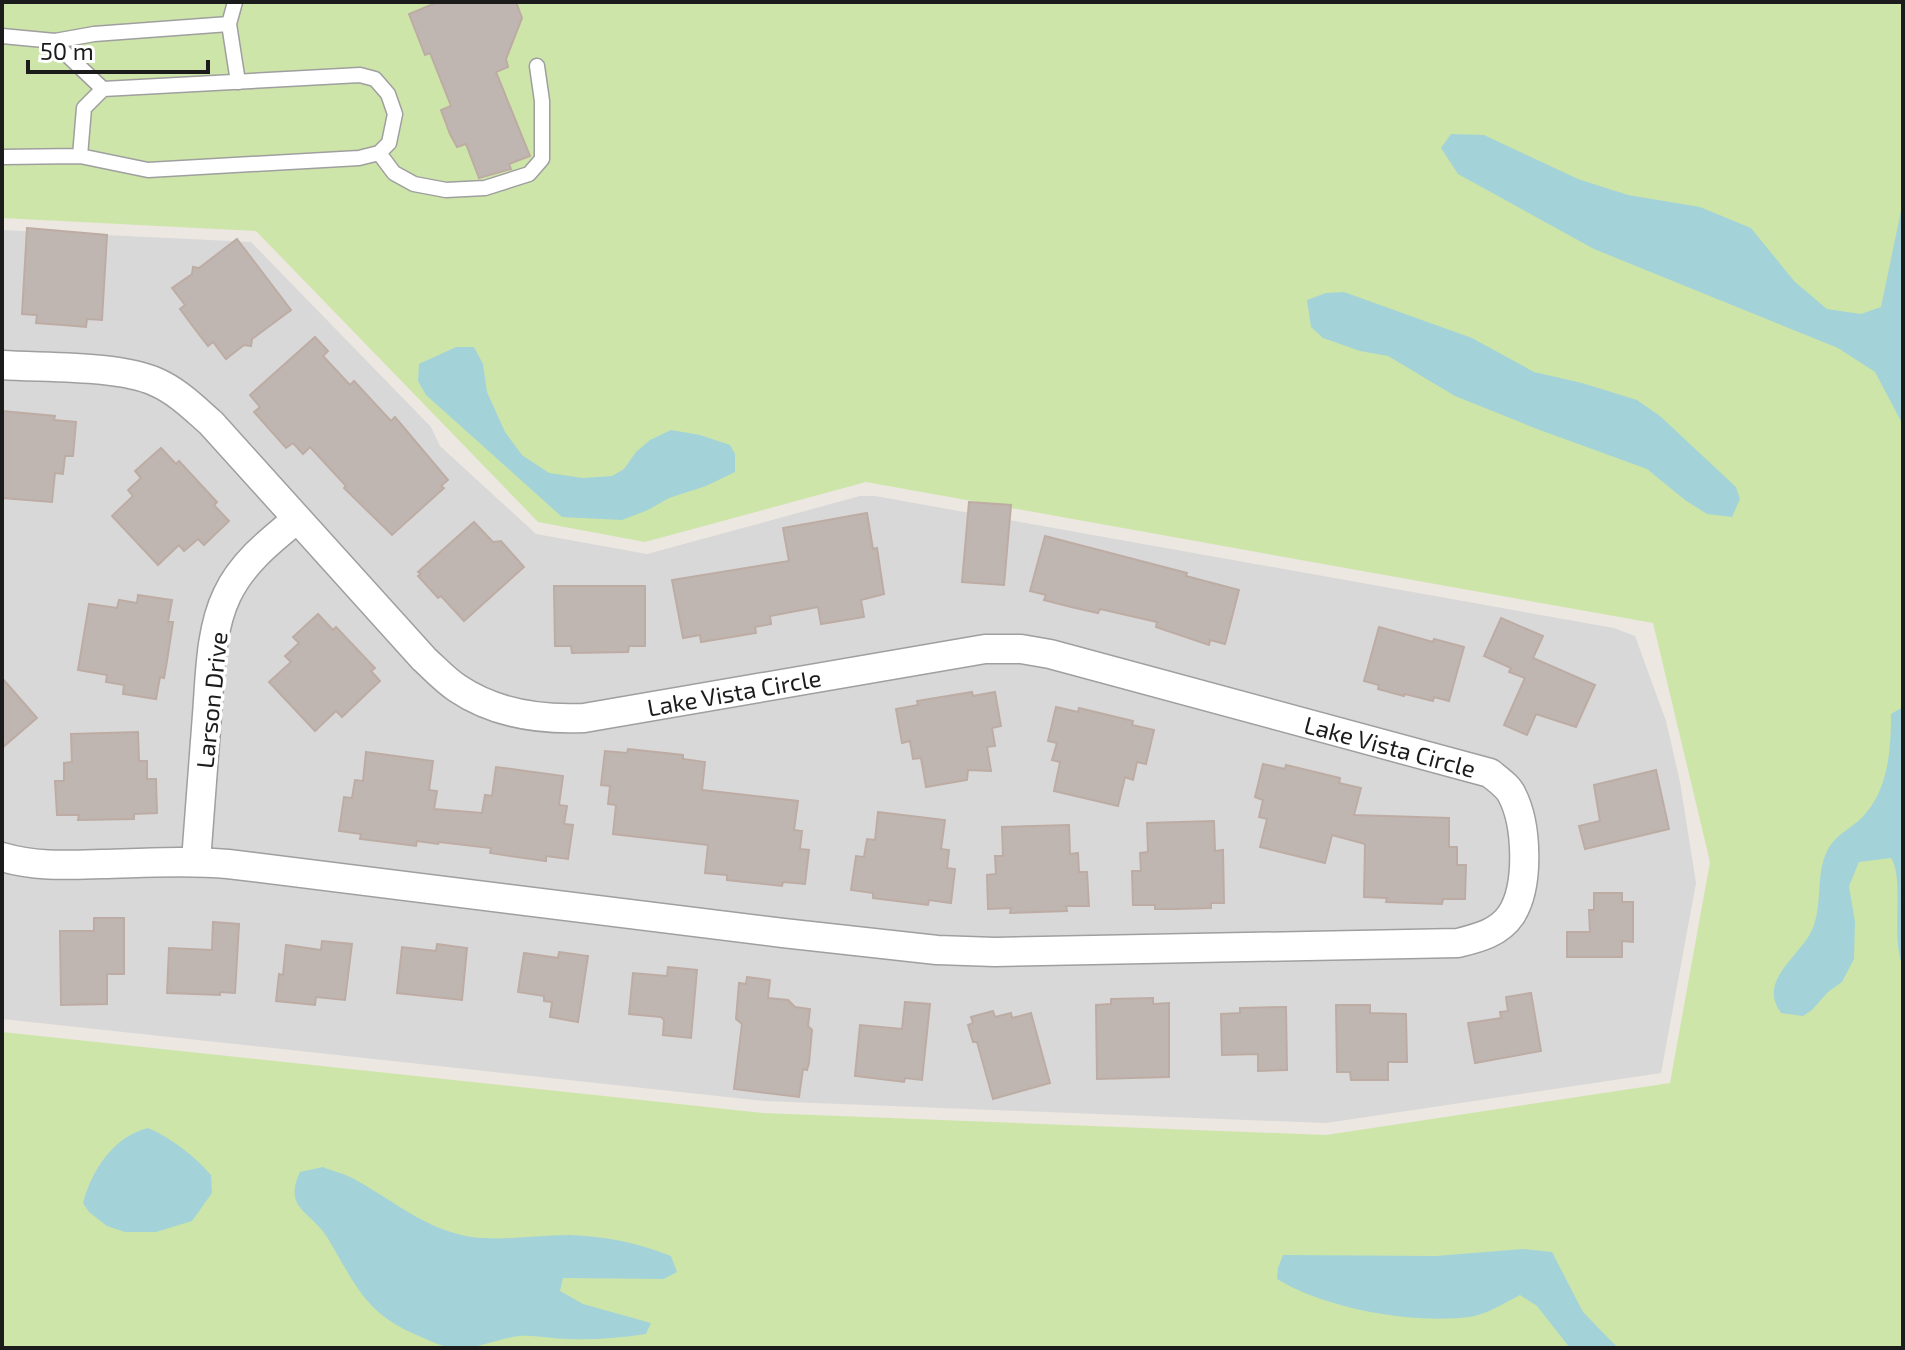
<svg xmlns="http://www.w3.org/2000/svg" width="1905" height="1350" viewBox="0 0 1905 1350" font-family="'Exo 2',sans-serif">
<rect width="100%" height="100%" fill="#ece7e1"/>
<!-- residential -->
<path fill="#d9d8d8" d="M2,230L251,242L431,427L440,446L536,534L647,554L860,496H875L1614,628L1635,636L1666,721L1680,782L1696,883L1661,1073L1326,1123L764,1101L2,1019Z"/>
<!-- grass -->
<path fill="#cee5a9" d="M2,2H1903V1348H2V1032L763,1113L1326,1135L1670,1083L1710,862L1653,623L866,482L645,542L538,522L256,231L2,218Z"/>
<!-- water -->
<g fill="#a3d3d8">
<path d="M1451,134L1484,135L1578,179L1628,195L1700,207L1751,228L1795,282L1827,309L1861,314L1881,307L1903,201V425L1875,372L1838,348L1594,249L1458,174L1441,148Z"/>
<path d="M1344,292L1472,338L1534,372L1582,383L1637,400L1660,416L1736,487L1740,499L1732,517L1707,514L1685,500L1647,469L1537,429L1455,396L1388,356L1360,351L1323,338L1311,327L1307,300L1326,293Z"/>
<path d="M456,347H474L483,364L487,392L505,432L522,455L549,473L583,478L612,476L624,469L636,452L650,440L671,430L700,435L730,445L735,454V472L706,486L669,498L648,510L622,520L562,517L426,395L418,381L419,364Z"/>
<path d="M1903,707V967C1890,937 1905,879 1891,858L1859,862L1849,886L1855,922L1854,959L1842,982L1828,992L1812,1010L1803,1016L1781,1013C1757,980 1799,958 1812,930C1824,904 1814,870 1830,846C1839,832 1856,826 1866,813C1889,786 1891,747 1891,714Z"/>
<path d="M148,1128C173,1139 193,1155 211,1175L212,1193L192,1221L156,1232H125L107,1226L89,1212L83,1203C91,1171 114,1136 148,1128Z"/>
<path d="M323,1167C332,1171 343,1173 352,1178C392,1199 425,1230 472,1237C505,1241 537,1235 570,1235C605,1236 639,1243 671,1256L677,1272L664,1279L563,1278L560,1291L583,1304L651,1323L646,1334C620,1338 595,1340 568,1339C552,1339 535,1335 519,1336C501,1338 484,1346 465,1348C447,1350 435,1343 419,1336C364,1313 356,1285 327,1237C310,1210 283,1209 300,1172Z"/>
<path d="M1523,1249L1552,1252L1583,1312L1618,1348H1570L1537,1306L1520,1295C1504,1303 1486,1315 1469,1317C1412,1324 1326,1309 1277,1279L1278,1268L1283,1255L1436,1256Z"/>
</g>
<!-- building -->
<g fill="#c0b6b1" stroke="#bdaca4" stroke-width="2">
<path d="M438,2H516L522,18L506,59L508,67L496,72L530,156L509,164L511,169L479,178L466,144L457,147L450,134L441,110L451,106L430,53L425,55L409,14Z"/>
<path d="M27,228L107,235L102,320L87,319L86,327L63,325L36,323L37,315L22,314Z"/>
<path d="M237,239L291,310L252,339L251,346L244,345L226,359L213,342L208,346L194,328L180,309L185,305L172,288L192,274L193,267L199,268Z"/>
<path d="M315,337L328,351L323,356L350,385L354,381L391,421L395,417L448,480L441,486L444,488L392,535L344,488L346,486L310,447L303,454L293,443L286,448L254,412L260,407L250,395Z"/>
<path d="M2,411L55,416L54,420L76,422L73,456H65L63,474L55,473L52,502L2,498Z"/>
<path d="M161,448L176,464L179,461L217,502L214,505L229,521L204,545L198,539L184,551L179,545L158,565L112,516L133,496L128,490L141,478L135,471Z"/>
<path d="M969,502L1011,505L1004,585L962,582Z"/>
<path d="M867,513L873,549L877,548L884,594L861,600L864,617L821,624L818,607L770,616L771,624L755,627L756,633L701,642L700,635L683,638L672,580L789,561L783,528Z"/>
<path d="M474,522L493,542L501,541L524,567L464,621L441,596L438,598L418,576L421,574L418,572Z"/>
<path d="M1045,536L1187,573L1186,576L1239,590L1225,644L1210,640L1209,645L1156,627L1157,622L1100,609L1098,613L1071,607L1044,600L1046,595L1030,591Z"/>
<path d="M554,586H645V646H629L628,652L572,653L571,646H555Z"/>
<path d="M138,595L172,600L168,622H173L167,661L164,678L160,677L156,699L123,694L124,685L106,682L107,675L78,670L89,604L117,608L119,600L137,603Z"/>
<path d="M318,614L333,630L336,627L375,668L371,671L380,681L342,717L336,711L315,731L269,682L291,662L285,656L299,643L293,637Z"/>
<path d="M1501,618L1543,636L1533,658L1595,685L1576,727L1536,714L1527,735L1504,725L1525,678L1509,672L1511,668L1484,656Z"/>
<path d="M1379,627L1433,642L1434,639L1464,647L1449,701L1434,697L1433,701L1405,694L1404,696L1378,689L1379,685L1364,681Z"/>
<path d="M2,678L37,718L2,748Z"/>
<path d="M972,692L973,696L995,692L1001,726L992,728L995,746L987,747L991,771L968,770L967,780L926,787L921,758L913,759L910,741L902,743L896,709L918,705L917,701Z"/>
<path d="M1056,707L1078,712L1079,708L1133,721L1132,725L1154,730L1146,764L1137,762L1133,780L1125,777L1118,806L1054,791L1060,762L1052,760L1057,743L1048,741Z"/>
<path d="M138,732L139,761H147V779H156L157,813L134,814V819L78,820L79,815H57L55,781H64V763L72,762L71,734Z"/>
<path d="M628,749L683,755V759L705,762L702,790L798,801L794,830L802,831L800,849L809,850L805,884L783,882L782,886L727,880V875L705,873L708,845L613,834L616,805L608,804L610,786L601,785L605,751L627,753Z"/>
<path d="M366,752L433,761L429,790L437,791L434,809L482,813L485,795L492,796L496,767L563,776L559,805L567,806L564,824L573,825L568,859L546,856V861L524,858L490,853L491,848L439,842L438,844L417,841L416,846L360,839L361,834L339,831L344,797L352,798L355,780L363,781Z"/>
<path d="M1263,764L1285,769L1286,765L1340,778L1339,783L1361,788L1354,815L1449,818V847H1457V865H1466L1465,899H1443L1442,904L1386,902L1387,898L1364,897L1365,844L1332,835L1325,863L1260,847L1267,819L1259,817L1263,800L1255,797Z"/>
<path d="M1656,770L1669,829L1585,849L1579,826L1600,821L1594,785Z"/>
<path d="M878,812L945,820L941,849L949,850L947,868L955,869L951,903L929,900L928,905L873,898V893L851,890L856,856L864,857L867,839L875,840Z"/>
<path d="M1214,821L1215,851L1223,850L1224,903H1211V908L1177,909H1155V905H1133L1132,871H1141L1140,853L1148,852L1147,823Z"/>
<path d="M1069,825L1070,854L1078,853L1079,872H1087L1089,906H1066L1067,911L1010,913L1011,908L988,909L987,875L996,874L995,856H1003L1002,827Z"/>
<path d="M1594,893H1622V902H1633V942L1622,941V957H1567V932H1590L1589,910H1594Z"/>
<path d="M94,918H124V974H107V1004L61,1005L60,931H94Z"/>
<path d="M213,922L239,924L235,993L220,992V995L167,993L169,948L212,950Z"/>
<path d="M322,941L352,944L345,1000L316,997L315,1005L276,1001L279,974L283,975L286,945L321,950Z"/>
<path d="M437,944L467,948L462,1000L397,993L402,947L436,951Z"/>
<path d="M559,952L588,956L578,1022L550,1017L552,1002L544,1001V996L518,992L524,953L558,958Z"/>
<path d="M668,967L697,970L691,1038L663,1035L664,1020L661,1017L629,1014L633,973L667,976Z"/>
<path d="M747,977L770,980L768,998L788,1000L795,1007L810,1009L808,1026L812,1030L809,1063L807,1070L803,1069L799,1097L734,1089L742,1024L736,1019L739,983L746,984Z"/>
<path d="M1531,993L1541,1051L1475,1063L1468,1023L1501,1018L1500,1012L1508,1011L1506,997Z"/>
<path d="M1153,998V1004L1169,1003V1077L1097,1079L1096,1005L1111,1004V999Z"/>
<path d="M905,1002L930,1004L922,1080L905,1078L904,1082L855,1076L860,1025L902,1029Z"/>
<path d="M1336,1005H1370V1013L1406,1014L1407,1062H1388V1080H1351L1350,1072H1337Z"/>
<path d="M1286,1007L1287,1070L1258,1071V1054L1222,1055L1221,1014L1240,1013V1008Z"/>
<path d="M993,1011L995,1017L1011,1013L1012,1018L1031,1013L1050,1083L993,1099L977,1042H973L968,1025L973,1023L971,1017Z"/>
</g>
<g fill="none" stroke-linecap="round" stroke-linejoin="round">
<defs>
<g id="lane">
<path d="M235,2L229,24L238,82"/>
<path d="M2,36L55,41L64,52L103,89"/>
<path d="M55,41L94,34L229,24"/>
<path d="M379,153L394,173L414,184L446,190L485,188L529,174L542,159V101L537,66"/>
<path d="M2,157L80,156L148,170L359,158L379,153L389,143L395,114L388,94L375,79L360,75L103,89L84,108L80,156"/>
</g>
<g id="street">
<path d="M2,365C45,368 118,365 156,382C177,391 194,408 211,423L424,659C435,669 445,680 457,688C494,713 541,720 584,718L985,649H1021L1050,654L1490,773C1497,779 1508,786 1512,795C1527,824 1530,886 1511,915C1499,933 1478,938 1458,943L995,952L937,950L783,933L228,864C186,860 144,863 102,864C68,865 35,867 2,857"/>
<path d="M196,861C200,813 203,764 207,715C210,677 210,630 227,595C242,563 270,541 297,519"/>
</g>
</defs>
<!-- lane casing -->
<use href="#lane" stroke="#9f9f9f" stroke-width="17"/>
<!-- street casing -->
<use href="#street" stroke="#9f9f9f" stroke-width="31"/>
<!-- lane -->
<use href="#lane" stroke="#fff" stroke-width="14"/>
<!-- street -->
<use href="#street" stroke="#fff" stroke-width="28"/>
</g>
<g text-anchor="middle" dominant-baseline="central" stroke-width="7" stroke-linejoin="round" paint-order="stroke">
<!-- street labels -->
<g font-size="24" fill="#1b1b1b" stroke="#fff">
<text transform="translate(734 692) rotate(-10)">Lake Vista Circle</text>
<text transform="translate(211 700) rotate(-84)">Larson Drive</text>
<text transform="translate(1390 746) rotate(15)">Lake Vista Circle</text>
</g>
</g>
<!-- border -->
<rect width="1905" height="1350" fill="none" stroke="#1b1b1b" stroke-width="8"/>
<!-- scale -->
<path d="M28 60v12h180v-12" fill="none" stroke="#1b1b1b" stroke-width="4"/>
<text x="40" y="60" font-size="24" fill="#1b1b1b" stroke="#ffffff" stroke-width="6" paint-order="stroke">50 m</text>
</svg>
